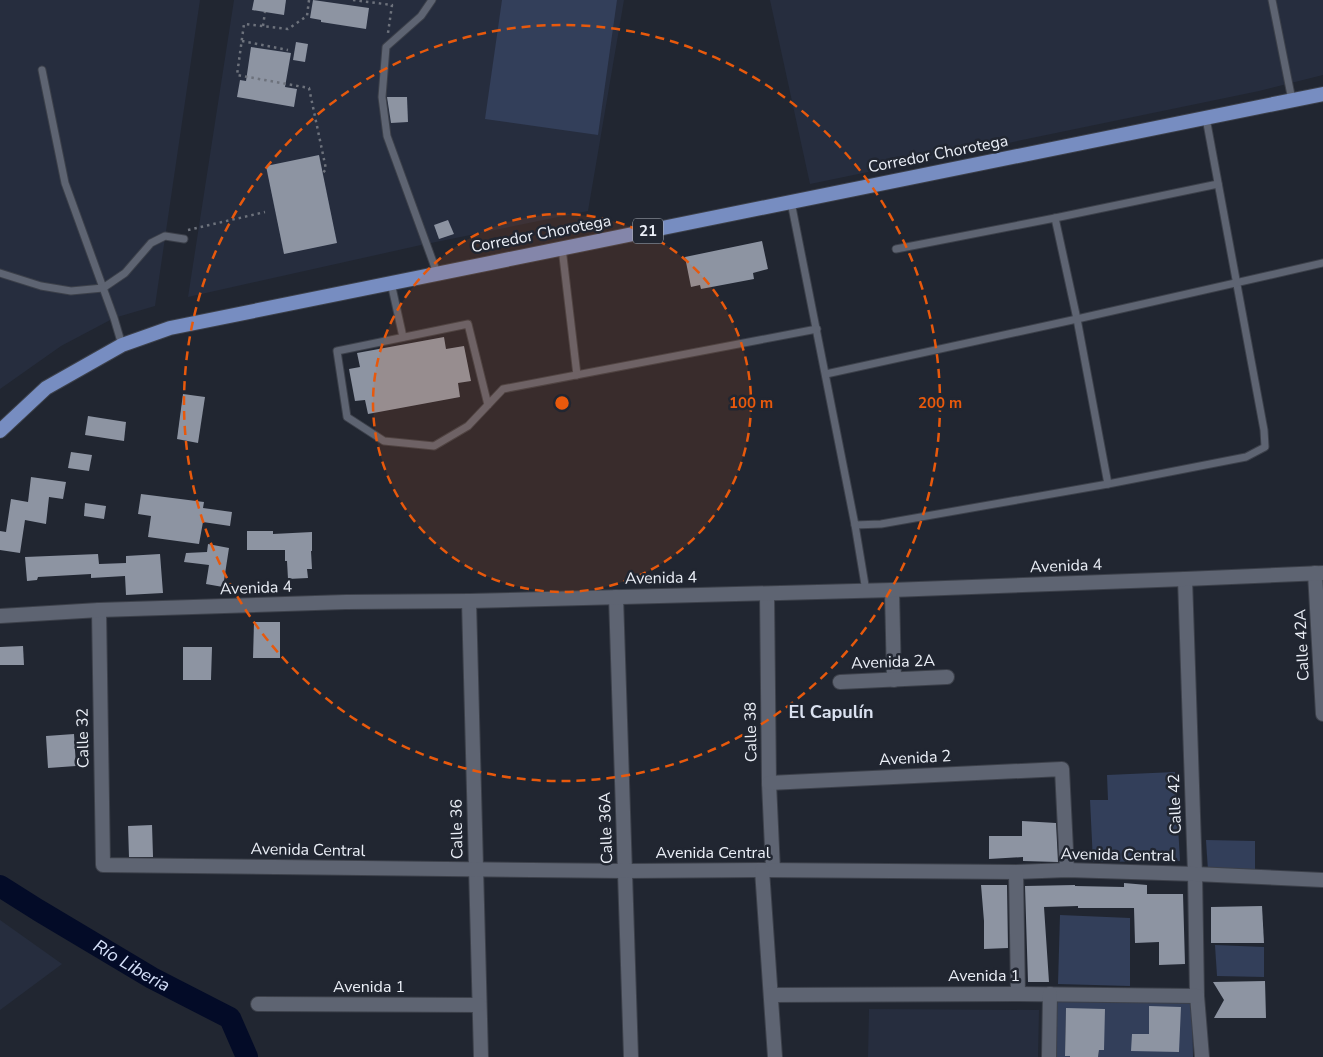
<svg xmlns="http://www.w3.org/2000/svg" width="1323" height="1057" viewBox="0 0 1323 1057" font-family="'Nunito Sans',sans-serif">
<rect width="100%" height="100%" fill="#212631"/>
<!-- built -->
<g fill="#262d3e">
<path d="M0,0H200L155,306L114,318L61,346L0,389Z"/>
<path d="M234,0H624L588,211L421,245L188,297Z"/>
<path d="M770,0H1323V75L1259,91L810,184Z"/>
<path d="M0,920L62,964L0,1010Z"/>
<path d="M869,1009L1039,1010L1038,1057H868Z"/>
</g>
<!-- green -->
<g fill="#333f5a">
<path d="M502,0H617L598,135L485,119Z"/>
<path d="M1175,772L1180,861L1093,862L1090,800H1108L1107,775Z"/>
<path d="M1206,840L1255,841V872L1208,871Z"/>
<path d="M1060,915L1130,918V986L1058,984Z"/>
<path d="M1215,945L1264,947V977L1217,976Z"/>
<path d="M1054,999L1192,1000L1193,1057H1098L1099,1050L1066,1009L1065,1055L1070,1056V1057H1053Z"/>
</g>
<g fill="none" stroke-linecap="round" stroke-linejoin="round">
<!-- river -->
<path stroke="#030b27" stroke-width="22" id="s1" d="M0,886L38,910L152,978L230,1018L247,1057"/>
</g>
<!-- building -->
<g fill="#8d94a2">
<path d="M254,0H286L284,15L252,10Z"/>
<path d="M313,0L369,8L366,29L321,22V20L310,18Z"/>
<path d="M296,42L308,44L305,62L293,60Z"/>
<path d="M251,47L291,53L285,87L297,89L294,107L237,97L240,80L246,81Z"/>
<path d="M387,97H407L408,122L391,123Z"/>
<path d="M319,155L337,243L284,254L266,166Z"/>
<path d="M448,220L454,234L439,239L434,225Z"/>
<path d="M762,241L768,269L753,273L754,279L701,289L700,285L691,287L685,257Z"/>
<path d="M444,337L446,349L464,346L471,381L458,383L460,397L368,414L365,400L355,401L349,369L360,367L357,353Z"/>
<path d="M183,394L205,397L198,443L177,439Z"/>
<path d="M88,416L126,422L124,441L85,435Z"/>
<path d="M71,452L92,455L89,471L68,468Z"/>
<path d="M31,477L66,482L63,499L49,497L46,524L25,520L20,553L0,550V531L6,532L11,499L28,502Z"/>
<path d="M141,494L204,502L203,508L232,512L230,526L203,522L199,544L148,537L151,516L138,514Z"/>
<path d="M85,503L106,506L104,519L84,516Z"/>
<path d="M247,531H273V534L312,532V551H311L312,569H307L308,578L288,579L287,561H285V550H247Z"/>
<path d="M208,544L229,548L223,587L206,584L209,565L184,562L186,553L207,552Z"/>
<path d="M98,554L99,564L126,563V556L160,554L163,593L126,595L125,576L91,578V574L38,577L37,580L27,581L25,557Z"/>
<path d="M254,622H280V658H253Z"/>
<path d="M23,646L24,665H0V647Z"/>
<path d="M183,647H212L211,680H183Z"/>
<path d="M74,734L76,766L48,768L46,736Z"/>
<path d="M1022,821L1056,823L1058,862L1023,861V857L989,859V836H1022Z"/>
<path d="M152,825L153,857H129L128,826Z"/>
<path d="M1124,883L1147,885V894H1183L1185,964L1159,965V942L1135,943L1134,908H1078V906L1044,907L1049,982H1028L1025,886L1075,885V886L1124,887Z"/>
<path d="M981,885H1007L1008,948L984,949V921Z"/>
<path d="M1262,906L1264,943H1211V907Z"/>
<path d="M1265,981L1266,1018H1214L1224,1000L1213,982Z"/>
<path d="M1149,1006L1181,1007L1179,1052L1131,1051L1132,1034H1149Z"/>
<path d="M1066,1008L1105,1009L1104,1050H1099L1098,1057H1070V1056H1065Z"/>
</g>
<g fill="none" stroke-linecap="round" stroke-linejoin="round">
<defs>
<g id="service">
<path d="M432,0L421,16L386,47L382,97L387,136L437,273"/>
<path d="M1272,0L1292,100"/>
<path d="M42,70L65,183L114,318L122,345"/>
<path d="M791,202L855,525L881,524L1108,484L1246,457L1265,447L1264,430L1206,118"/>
<path d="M1055,218L1077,319L1108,484"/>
<path d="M562,248L577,375"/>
<path d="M896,249L1055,218L1218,184"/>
<path d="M0,273L41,286L71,291L103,288L125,273L151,243L165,236L184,239"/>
<path d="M391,283L403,337"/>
<path d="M826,374L1077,319L1323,263"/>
<path d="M488,405L468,324L337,351L347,417L384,441L434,446L468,426L503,389L817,329"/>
<path d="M855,525L866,591"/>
</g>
<g id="minor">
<path d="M1315,573L1323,714"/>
<path d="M1185,579L1195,874L1197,996L1202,1057"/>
<path d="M892,590L894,680"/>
<path d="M767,594L769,783L773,870"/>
<path d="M616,597L631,1057"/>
<path d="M469,601L481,1057"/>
<path d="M99,610L103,865L625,871L762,870L1016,872L1067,870L1195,874L1323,880"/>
<path d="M0,616L99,610L346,602L469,601L892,590L1185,579L1323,573"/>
<path d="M840,682L947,677"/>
<path d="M769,783L1062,769L1067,870"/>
<path d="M762,870L775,1057"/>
<path d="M1016,872L1018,994"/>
<path d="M771,995L1018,994L1197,996"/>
<path d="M258,1004L479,1005"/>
<path d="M1049,1057L1050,994"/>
</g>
<path id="primary" d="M0,431L46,388L122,345L170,328L1323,94"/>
</defs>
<!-- service casing -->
<use href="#service" stroke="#3c404a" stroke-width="9"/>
<!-- minor casing -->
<use href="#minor" stroke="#3c404a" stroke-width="16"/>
<!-- primary casing -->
<use href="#primary" stroke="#3c404a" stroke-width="16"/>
<!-- path -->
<g stroke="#6d727c" stroke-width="2.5" stroke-dasharray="2.5 4" stroke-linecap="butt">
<path d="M309,0L307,16L288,29L244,24L237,75L309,88L326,169L323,173"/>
<path d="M353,0L392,5L388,33"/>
<path d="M263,26L265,12"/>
<path d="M242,41L288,50"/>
<path d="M188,230L265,212"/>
</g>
<!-- service -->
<use href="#service" stroke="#5e6472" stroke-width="7"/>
<!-- minor -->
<use href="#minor" stroke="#5e6472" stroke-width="14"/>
<!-- primary -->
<use href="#primary" stroke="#778dc1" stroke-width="14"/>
</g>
<!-- distance rings -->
<circle cx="562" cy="403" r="189" fill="#e8590c" fill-opacity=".12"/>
<g fill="none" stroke="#e8590c" stroke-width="2.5" stroke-dasharray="9 6">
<circle cx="562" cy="403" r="189"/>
<circle cx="562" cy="403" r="378"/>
</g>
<g text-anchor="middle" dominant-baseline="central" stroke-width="5" stroke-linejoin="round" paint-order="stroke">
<!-- shield labels -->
<rect fill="#212631" stroke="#aeb3bc" stroke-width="1" x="633" y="218.5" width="30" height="25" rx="4"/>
<g font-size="15" font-weight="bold" fill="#ebeff7">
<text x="648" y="231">21</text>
</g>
<!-- street labels -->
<g font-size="16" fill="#ebeff7" stroke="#212631">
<text transform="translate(938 154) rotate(-11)">Corredor Chorotega</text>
<text transform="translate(541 234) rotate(-11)">Corredor Chorotega</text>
<text transform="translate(1066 566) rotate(-2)">Avenida 4</text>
<text transform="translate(661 578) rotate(-1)">Avenida 4</text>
<text transform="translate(256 588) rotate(-2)">Avenida 4</text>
<text transform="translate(1302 645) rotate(-93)">Calle 42A</text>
<text transform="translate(893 662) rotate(-2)">Avenida 2A</text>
<text transform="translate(751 732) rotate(-91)">Calle 38</text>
<text transform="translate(83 738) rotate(-91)">Calle 32</text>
<text transform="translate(915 758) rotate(-3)">Avenida 2</text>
<text transform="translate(1175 804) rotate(-92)">Calle 42</text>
<text transform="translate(606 828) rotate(-92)">Calle 36A</text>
<text transform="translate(457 829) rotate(-91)">Calle 36</text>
<text transform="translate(308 850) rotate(1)">Avenida Central</text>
<text x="713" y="853">Avenida Central</text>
<text transform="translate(1118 855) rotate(1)">Avenida Central</text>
<text x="984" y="976">Avenida 1</text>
<text x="369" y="987">Avenida 1</text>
</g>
<!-- neighbourhood labels -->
<g font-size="18" font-weight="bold" fill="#dbe2f1" stroke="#212631">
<text x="831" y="712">El Capulín</text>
</g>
<!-- water labels -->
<g font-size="18" font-style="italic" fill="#d5e0f9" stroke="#212631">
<text stroke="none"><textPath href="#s1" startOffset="154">Río Liberia</textPath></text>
</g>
</g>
<circle cx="562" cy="403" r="8" fill="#e8590c" stroke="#212631" stroke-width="2.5"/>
<g font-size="15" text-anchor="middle" font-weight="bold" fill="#e8590c" stroke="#212631" stroke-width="5" stroke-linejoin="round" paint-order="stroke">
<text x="751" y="408">100 m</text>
<text x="940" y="408">200 m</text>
</g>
</svg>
